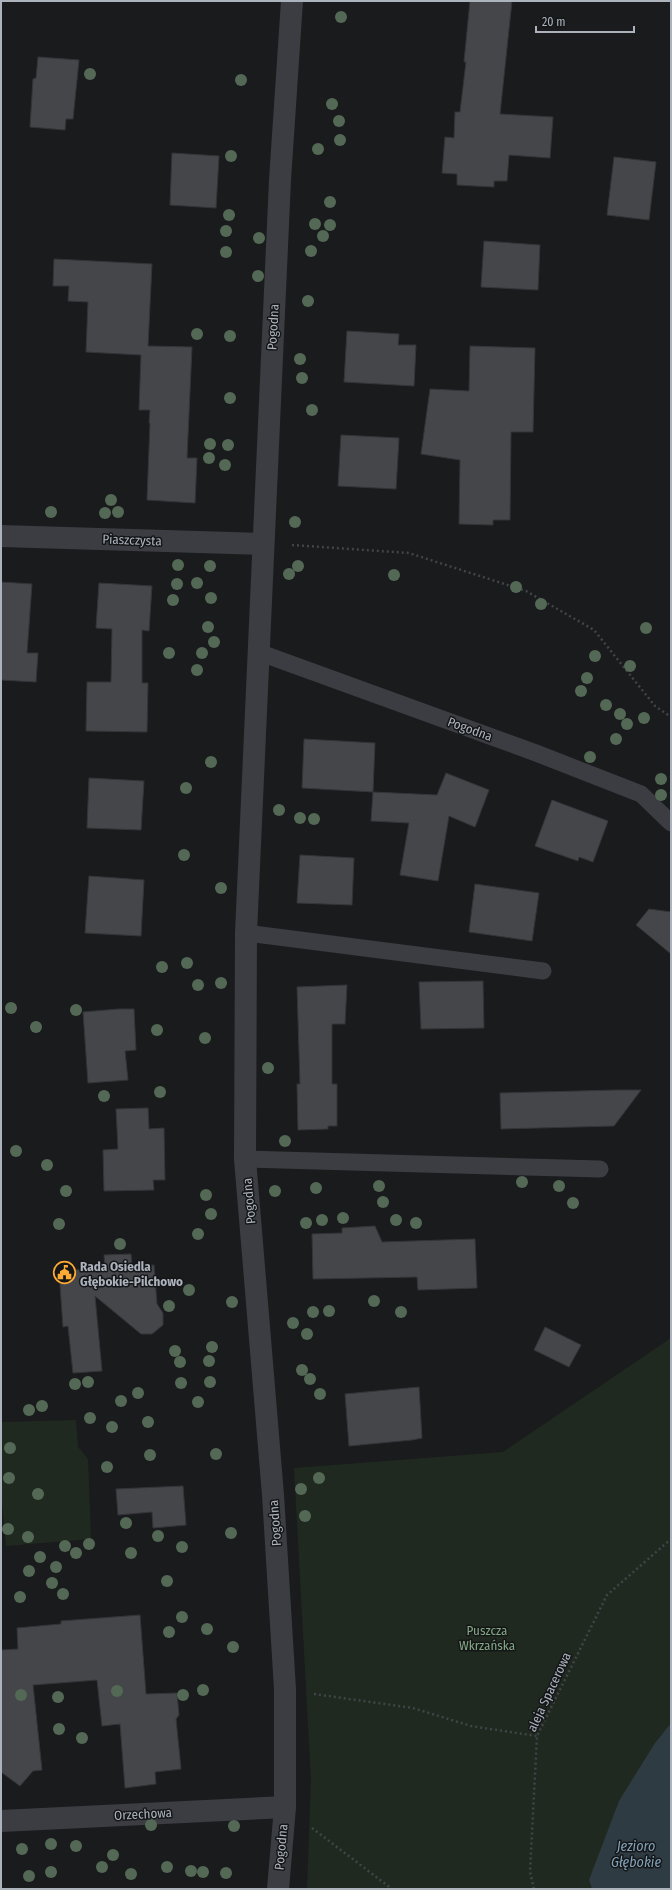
<svg xmlns="http://www.w3.org/2000/svg" width="672" height="1890" viewBox="0 0 672 1890" font-family="'Fira Sans Condensed',sans-serif">
<rect width="100%" height="100%" fill="#1a1b1d"/>
<!-- green -->
<g fill="#202920">
<path d="M671,1338V1723L655,1743L589,1880L592,1889H307L311,1779L294,1468L503,1452Z"/>
<path d="M76,1420L78,1447L88,1459L91,1539L6,1546L1,1493V1422Z"/>
</g>
<!-- water -->
<path fill="#2f3b42" d="M671,1723V1889H592L589,1880L619,1801L655,1743Z"/>
<!-- building -->
<g fill="#44464a" stroke="#343539">
<path d="M470,1H512L500,114L553,117L550,158L509,155L507,181H494V187L457,185V174L442,173L445,137L454,138L455,112H460L466,62H464Z"/>
<path d="M38,57L79,60L73,119H66L65,130L30,127L33,79L36,78Z"/>
<path d="M172,153L219,156L216,208L170,205Z"/>
<path d="M614,157L656,162L649,220L607,215Z"/>
<path d="M484,241L540,245L538,290L481,287Z"/>
<path d="M54,259L152,264L148,346L192,347L187,458H197L195,503L147,500L150,423H149L150,410H139L141,355L86,352L88,302L68,301L69,286H53Z"/>
<path d="M347,331L399,334L398,345H416L414,386L344,382Z"/>
<path d="M470,346L535,348L533,432H511L510,520H493V525L459,524L460,460L421,454L430,389L469,391Z"/>
<path d="M341,435L399,438L396,489L338,486Z"/>
<path d="M1,582L32,584L27,653H38L36,682L1,680Z"/>
<path d="M99,583L152,586L149,631L142,630V683H148L147,732L86,731L87,682H111L112,629L96,628Z"/>
<path d="M304,739L375,743L373,792L302,788Z"/>
<path d="M446,773L489,790L475,827L449,816L438,881L400,875L409,823L371,821L373,792L437,795Z"/>
<path d="M89,778L144,781L141,830L87,828Z"/>
<path d="M552,800L608,821L593,862L579,857L578,861L535,846Z"/>
<path d="M300,855L354,858L352,905L297,903Z"/>
<path d="M89,876L144,880L141,936L85,933Z"/>
<path d="M475,884L539,893L532,941L469,932Z"/>
<path d="M649,909L671,912V954L636,925Z"/>
<path d="M483,981L484,1028L421,1029L419,982Z"/>
<path d="M347,985L345,1024H332V1084H337V1126H328V1129L298,1130L297,1084H300L297,987Z"/>
<path d="M119,1009H134L136,1050L125,1051L128,1080L88,1083L83,1012Z"/>
<path d="M616,1090H641L614,1126L501,1129L500,1093Z"/>
<path d="M148,1108L149,1129L164,1128L165,1180H153L154,1190L104,1191L103,1150L118,1149L116,1109Z"/>
<path d="M375,1226L382,1242L475,1239L477,1288L418,1290L417,1277L313,1279L312,1234L342,1233V1228Z"/>
<path d="M131,1254L132,1266L154,1265L157,1304L163,1313V1325L152,1334H141L95,1296L102,1371L73,1373L68,1326L63,1327L59,1271L105,1268L104,1255Z"/>
<path d="M545,1327L581,1345L569,1367L534,1350Z"/>
<path d="M419,1387L422,1438L412,1440L349,1446L345,1394Z"/>
<path d="M183,1486L186,1525L153,1528L152,1512L118,1515L116,1489Z"/>
<path d="M140,1615L146,1694L177,1693L179,1715L176,1719L181,1769L155,1772L156,1784L125,1788L120,1724L102,1726L97,1680L33,1685L42,1770L33,1771L20,1786L1,1772V1650L18,1649L17,1628L61,1624V1621Z"/>
</g>
<g fill="none" stroke-linecap="round" stroke-linejoin="round">
<!-- path -->
<g stroke="#414449" stroke-width="2.5" stroke-dasharray="2 3" stroke-linecap="butt">
<path d="M292,545L409,553L526,591L594,630L655,706L671,717"/>
<path d="M314,1694L413,1708L471,1726L537,1736"/>
<path d="M312,1828L392,1889"/>
<path d="M534,1889L530,1872L537,1736L607,1595L671,1539"/>
</g>
<!-- service -->
<g stroke="#3b3d42" stroke-width="17">
<path d="M258,652L536,753L641,794L671,823"/>
<path d="M246,933L543,971"/>
<path d="M245,1159L600,1169"/>
</g>
<!-- minor -->
<g stroke="#3b3d42" stroke-width="22">
<path d="M1,536L263,544"/>
<path d="M1,1821L285,1807"/>
<path d="M278,1889L285,1807V1689L273,1495L245,1159L246,933L280,180L292,1"/>
</g>
</g>
<!-- trees -->
<g fill="#546955">
<circle cx="341" cy="17" r="6"/>
<circle cx="90" cy="74" r="6"/>
<circle cx="241" cy="80" r="6"/>
<circle cx="332" cy="104" r="6"/>
<circle cx="339" cy="121" r="6"/>
<circle cx="340" cy="140" r="6"/>
<circle cx="318" cy="149" r="6"/>
<circle cx="231" cy="156" r="6"/>
<circle cx="330" cy="202" r="6"/>
<circle cx="229" cy="215" r="6"/>
<circle cx="315" cy="224" r="6"/>
<circle cx="330" cy="225" r="6"/>
<circle cx="226" cy="231" r="6"/>
<circle cx="323" cy="236" r="6"/>
<circle cx="259" cy="238" r="6"/>
<circle cx="311" cy="251" r="6"/>
<circle cx="226" cy="252" r="6"/>
<circle cx="258" cy="276" r="6"/>
<circle cx="308" cy="301" r="6"/>
<circle cx="197" cy="334" r="6"/>
<circle cx="230" cy="336" r="6"/>
<circle cx="300" cy="359" r="6"/>
<circle cx="302" cy="378" r="6"/>
<circle cx="230" cy="398" r="6"/>
<circle cx="312" cy="410" r="6"/>
<circle cx="210" cy="444" r="6"/>
<circle cx="228" cy="445" r="6"/>
<circle cx="209" cy="458" r="6"/>
<circle cx="225" cy="465" r="6"/>
<circle cx="111" cy="500" r="6"/>
<circle cx="51" cy="512" r="6"/>
<circle cx="118" cy="512" r="6"/>
<circle cx="105" cy="513" r="6"/>
<circle cx="295" cy="522" r="6"/>
<circle cx="178" cy="565" r="6"/>
<circle cx="210" cy="566" r="6"/>
<circle cx="298" cy="566" r="6"/>
<circle cx="289" cy="574" r="6"/>
<circle cx="394" cy="575" r="6"/>
<circle cx="197" cy="583" r="6"/>
<circle cx="177" cy="584" r="6"/>
<circle cx="516" cy="587" r="6"/>
<circle cx="211" cy="598" r="6"/>
<circle cx="173" cy="600" r="6"/>
<circle cx="541" cy="604" r="6"/>
<circle cx="208" cy="627" r="6"/>
<circle cx="646" cy="628" r="6"/>
<circle cx="214" cy="642" r="6"/>
<circle cx="169" cy="653" r="6"/>
<circle cx="202" cy="653" r="6"/>
<circle cx="595" cy="656" r="6"/>
<circle cx="630" cy="666" r="6"/>
<circle cx="197" cy="670" r="6"/>
<circle cx="587" cy="678" r="6"/>
<circle cx="581" cy="691" r="6"/>
<circle cx="606" cy="705" r="6"/>
<circle cx="620" cy="714" r="6"/>
<circle cx="644" cy="718" r="6"/>
<circle cx="627" cy="724" r="6"/>
<circle cx="616" cy="739" r="6"/>
<circle cx="590" cy="757" r="6"/>
<circle cx="211" cy="762" r="6"/>
<circle cx="661" cy="779" r="6"/>
<circle cx="186" cy="788" r="6"/>
<circle cx="661" cy="795" r="6"/>
<circle cx="279" cy="810" r="6"/>
<circle cx="300" cy="818" r="6"/>
<circle cx="314" cy="819" r="6"/>
<circle cx="184" cy="855" r="6"/>
<circle cx="221" cy="888" r="6"/>
<circle cx="187" cy="963" r="6"/>
<circle cx="162" cy="967" r="6"/>
<circle cx="221" cy="983" r="6"/>
<circle cx="198" cy="985" r="6"/>
<circle cx="11" cy="1008" r="6"/>
<circle cx="76" cy="1010" r="6"/>
<circle cx="36" cy="1027" r="6"/>
<circle cx="157" cy="1030" r="6"/>
<circle cx="205" cy="1038" r="6"/>
<circle cx="268" cy="1068" r="6"/>
<circle cx="160" cy="1092" r="6"/>
<circle cx="104" cy="1096" r="6"/>
<circle cx="285" cy="1141" r="6"/>
<circle cx="16" cy="1151" r="6"/>
<circle cx="47" cy="1165" r="6"/>
<circle cx="522" cy="1182" r="6"/>
<circle cx="379" cy="1186" r="6"/>
<circle cx="559" cy="1186" r="6"/>
<circle cx="316" cy="1188" r="6"/>
<circle cx="66" cy="1191" r="6"/>
<circle cx="275" cy="1191" r="6"/>
<circle cx="206" cy="1195" r="6"/>
<circle cx="383" cy="1202" r="6"/>
<circle cx="573" cy="1203" r="6"/>
<circle cx="211" cy="1214" r="6"/>
<circle cx="343" cy="1218" r="6"/>
<circle cx="322" cy="1220" r="6"/>
<circle cx="396" cy="1220" r="6"/>
<circle cx="306" cy="1223" r="6"/>
<circle cx="416" cy="1223" r="6"/>
<circle cx="59" cy="1224" r="6"/>
<circle cx="198" cy="1234" r="6"/>
<circle cx="120" cy="1244" r="6"/>
<circle cx="189" cy="1290" r="6"/>
<circle cx="374" cy="1301" r="6"/>
<circle cx="232" cy="1302" r="6"/>
<circle cx="169" cy="1306" r="6"/>
<circle cx="329" cy="1311" r="6"/>
<circle cx="313" cy="1312" r="6"/>
<circle cx="401" cy="1312" r="6"/>
<circle cx="293" cy="1323" r="6"/>
<circle cx="307" cy="1334" r="6"/>
<circle cx="212" cy="1347" r="6"/>
<circle cx="175" cy="1351" r="6"/>
<circle cx="209" cy="1361" r="6"/>
<circle cx="180" cy="1362" r="6"/>
<circle cx="302" cy="1370" r="6"/>
<circle cx="310" cy="1379" r="6"/>
<circle cx="88" cy="1382" r="6"/>
<circle cx="210" cy="1382" r="6"/>
<circle cx="181" cy="1383" r="6"/>
<circle cx="75" cy="1384" r="6"/>
<circle cx="138" cy="1393" r="6"/>
<circle cx="320" cy="1394" r="6"/>
<circle cx="121" cy="1401" r="6"/>
<circle cx="198" cy="1402" r="6"/>
<circle cx="42" cy="1406" r="6"/>
<circle cx="29" cy="1410" r="6"/>
<circle cx="90" cy="1418" r="6"/>
<circle cx="148" cy="1422" r="6"/>
<circle cx="112" cy="1427" r="6"/>
<circle cx="10" cy="1448" r="6"/>
<circle cx="216" cy="1454" r="6"/>
<circle cx="150" cy="1455" r="6"/>
<circle cx="107" cy="1467" r="6"/>
<circle cx="9" cy="1478" r="6"/>
<circle cx="319" cy="1478" r="6"/>
<circle cx="301" cy="1489" r="6"/>
<circle cx="38" cy="1494" r="6"/>
<circle cx="305" cy="1516" r="6"/>
<circle cx="126" cy="1523" r="6"/>
<circle cx="8" cy="1529" r="6"/>
<circle cx="231" cy="1533" r="6"/>
<circle cx="158" cy="1536" r="6"/>
<circle cx="28" cy="1537" r="6"/>
<circle cx="89" cy="1544" r="6"/>
<circle cx="65" cy="1546" r="6"/>
<circle cx="182" cy="1547" r="6"/>
<circle cx="76" cy="1553" r="6"/>
<circle cx="131" cy="1553" r="6"/>
<circle cx="40" cy="1557" r="6"/>
<circle cx="56" cy="1567" r="6"/>
<circle cx="29" cy="1571" r="6"/>
<circle cx="167" cy="1581" r="6"/>
<circle cx="52" cy="1583" r="6"/>
<circle cx="63" cy="1594" r="6"/>
<circle cx="20" cy="1597" r="6"/>
<circle cx="182" cy="1617" r="6"/>
<circle cx="207" cy="1629" r="6"/>
<circle cx="169" cy="1632" r="6"/>
<circle cx="233" cy="1647" r="6"/>
<circle cx="203" cy="1690" r="6"/>
<circle cx="117" cy="1691" r="6"/>
<circle cx="21" cy="1695" r="6"/>
<circle cx="183" cy="1695" r="6"/>
<circle cx="58" cy="1697" r="6"/>
<circle cx="59" cy="1729" r="6"/>
<circle cx="82" cy="1738" r="6"/>
<circle cx="151" cy="1825" r="6"/>
<circle cx="234" cy="1826" r="6"/>
<circle cx="51" cy="1844" r="6"/>
<circle cx="76" cy="1846" r="6"/>
<circle cx="22" cy="1849" r="6"/>
<circle cx="113" cy="1855" r="6"/>
<circle cx="102" cy="1867" r="6"/>
<circle cx="167" cy="1867" r="6"/>
<circle cx="191" cy="1871" r="6"/>
<circle cx="51" cy="1872" r="6"/>
<circle cx="203" cy="1872" r="6"/>
<circle cx="226" cy="1873" r="6"/>
<circle cx="131" cy="1874" r="6"/>
<circle cx="29" cy="1876" r="6"/>
</g>
<!-- icons -->
<defs>
<symbol id="civic-ring" viewBox="-11 -11 22 22"><circle r="9.5" fill="#151618" stroke="#fcaa33" stroke-width="1.5"/><path d="M-.6-6.5H3V-4.5H.6V-3L4-1V1h2V6H-6V1h2V-1L-.6-3ZM-1.2 2.5V6h2.4V2.5Z" fill="#fcaa33"/></symbol>
</defs>
<g fill-rule="evenodd">
<use href="#civic-ring" x="52" y="1260" width="25" height="25"/>
</g>
<g text-anchor="middle" dominant-baseline="central" stroke-width="3" stroke-linejoin="round" paint-order="stroke">
<!-- street labels -->
<g font-size="13" fill="#acb3bd" stroke="#151618">
<text transform="translate(273 327) rotate(-87)">Pogodna</text>
<text transform="translate(132 540) rotate(2)">Piaszczysta</text>
<text transform="translate(470 729) rotate(20)">Pogodna</text>
<text transform="translate(249 1201) rotate(-95)">Pogodna</text>
<text transform="translate(275 1523) rotate(-94)">Pogodna</text>
<text transform="translate(549 1692) rotate(-65)">aleja Spacerowa</text>
<text transform="translate(143 1814) rotate(-3)">Orzechowa</text>
<text transform="translate(281 1847) rotate(-85)">Pogodna</text>
</g>
<!-- poi labels -->
<g font-size="13" font-weight="bold" fill="#acb3bd" stroke="#151618" text-anchor="start">
<text x="80" y="1266">Rada Osiedla<tspan x="80" dy="15">Głębokie-Pilchowo</tspan></text>
</g>
<!-- park labels -->
<g font-size="13" fill="#83a983" stroke="#151618">
<text x="487" y="1630">Puszcza<tspan x="487" dy="15">Wkrzańska</tspan></text>
</g>
<!-- water labels -->
<g font-size="14" font-style="italic" fill="#82a3b9" stroke="#151618">
<text x="636" y="1846">Jezioro<tspan x="636" dy="16">Głębokie</tspan></text>
</g>
</g>
<!-- border -->
<rect width="672" height="1890" fill="none" stroke="#acb3bd" stroke-width="4"/>
<!-- scale -->
<path d="M536 26v6h98v-6" fill="none" stroke="#acb3bd" stroke-width="2"/>
<text x="542" y="26" font-size="12" fill="#acb3bd" stroke="#151618" stroke-width="3" paint-order="stroke">20 m</text>
</svg>
